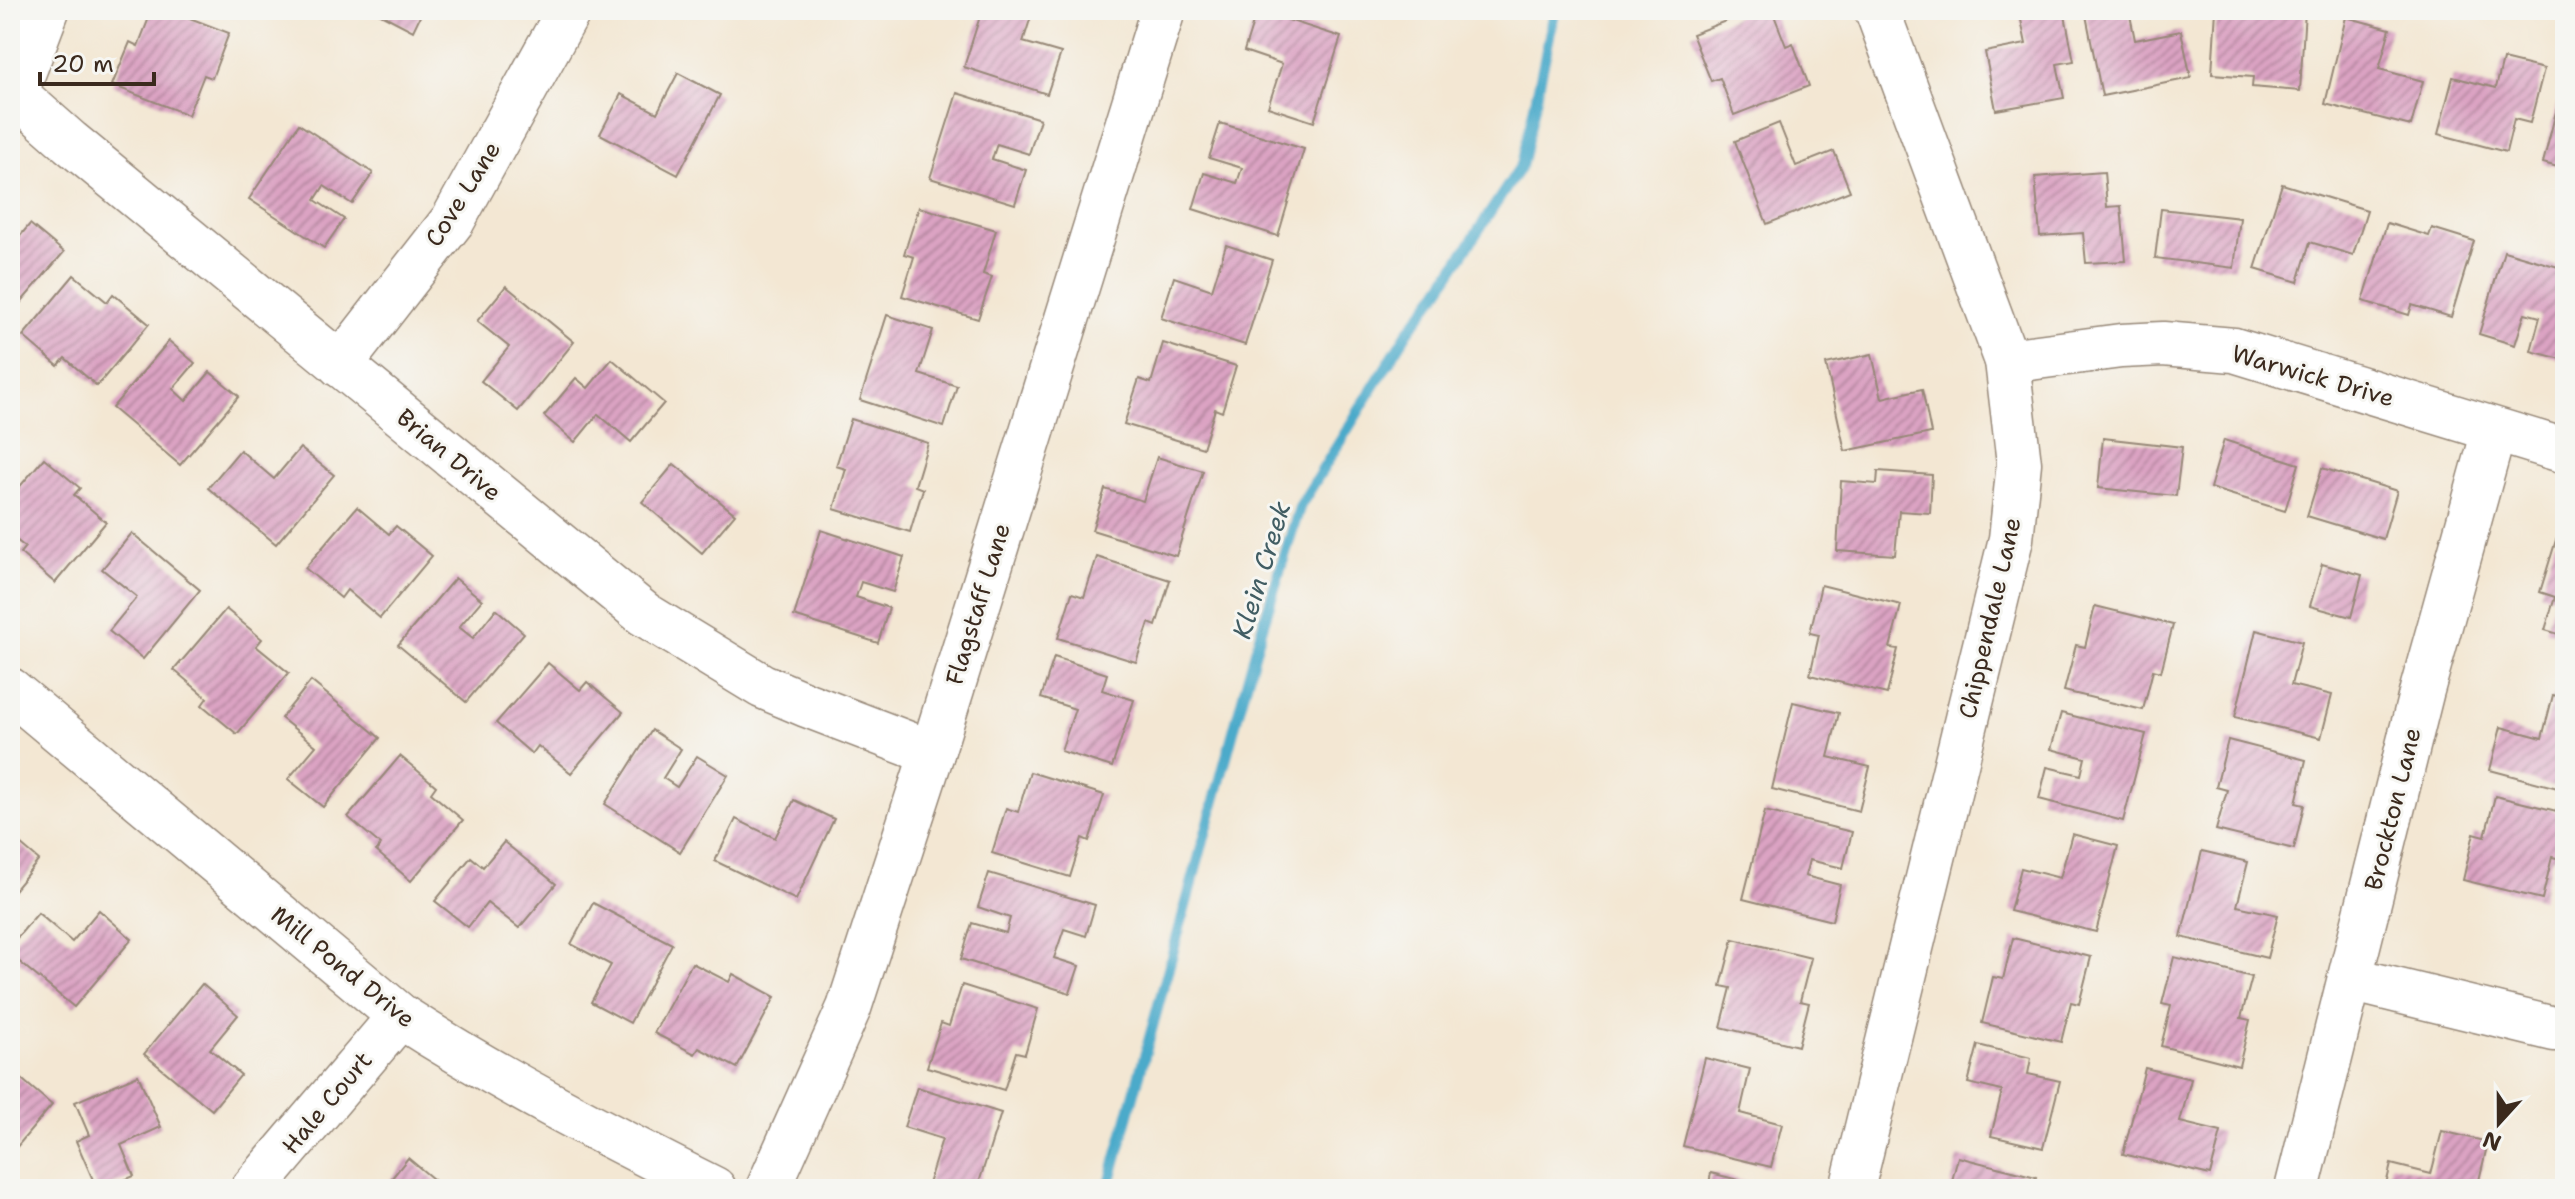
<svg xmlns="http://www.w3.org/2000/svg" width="2575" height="1199" viewBox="0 0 2575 1199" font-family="'Shantell Sans',sans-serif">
<defs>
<pattern id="building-hatch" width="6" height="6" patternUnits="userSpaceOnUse" patternTransform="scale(2)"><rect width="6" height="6" fill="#dba3c3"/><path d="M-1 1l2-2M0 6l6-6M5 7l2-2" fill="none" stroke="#b3859e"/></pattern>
</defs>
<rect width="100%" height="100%" fill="#f6f6f2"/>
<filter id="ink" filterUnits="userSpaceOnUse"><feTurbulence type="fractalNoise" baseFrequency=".0125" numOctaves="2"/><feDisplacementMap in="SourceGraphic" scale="16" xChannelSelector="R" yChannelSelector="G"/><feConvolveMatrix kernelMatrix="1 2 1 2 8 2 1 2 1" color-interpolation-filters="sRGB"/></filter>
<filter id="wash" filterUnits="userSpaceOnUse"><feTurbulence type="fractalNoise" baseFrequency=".006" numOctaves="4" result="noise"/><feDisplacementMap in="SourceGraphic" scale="32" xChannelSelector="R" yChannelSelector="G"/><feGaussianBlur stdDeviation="1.8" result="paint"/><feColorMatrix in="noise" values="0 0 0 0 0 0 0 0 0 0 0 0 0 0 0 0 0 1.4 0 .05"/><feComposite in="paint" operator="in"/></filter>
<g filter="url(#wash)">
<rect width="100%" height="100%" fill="#f3e7d3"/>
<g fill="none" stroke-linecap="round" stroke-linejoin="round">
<!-- stream -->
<path stroke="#4baaca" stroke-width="11" d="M1108,1189L1259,638L1300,506L1407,333L1436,295L1522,164L1555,10"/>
</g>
<g id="blocks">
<!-- building -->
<g fill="url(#building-hatch)">
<path d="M152,10H169L229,33L212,78L204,75L188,115L112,85L130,42L138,46Z"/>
<path d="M373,10H423L413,31Z"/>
<path d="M982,10H1033L1023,42L1061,53L1047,94L964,67Z"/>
<path d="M1257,10L1341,37L1314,122L1268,107L1282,64L1244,51Z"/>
<path d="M1754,10H1772L1786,46L1793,43L1809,86L1734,115L1720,78L1711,81L1692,34Z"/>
<path d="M2046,10H2064L2074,61L2057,64L2064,98L1996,110L1985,52L2026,44L2020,15Z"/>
<path d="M2085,10H2129L2135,40L2181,31L2191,78L2102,96Z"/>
<path d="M2216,10H2305L2300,91L2252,87L2253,77L2212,74Z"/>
<path d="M2346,17L2390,29L2379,69L2423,81L2411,126L2325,104Z"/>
<path d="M2503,59L2544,69L2530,123L2514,119L2506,152L2438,134L2453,77L2496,88Z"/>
<path d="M678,73L720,95L678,175L600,134L621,94L657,113Z"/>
<path d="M2564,80L2565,81V169L2543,163Z"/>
<path d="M957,93L1040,119L1029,154L997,144L992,159L1026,170L1015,204L930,178Z"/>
<path d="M1220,123L1304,149L1278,236L1193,209L1204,173L1237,183L1242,168L1209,158Z"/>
<path d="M1779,123L1796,166L1834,151L1850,191L1767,224L1735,141Z"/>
<path d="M299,124L373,173L352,204L324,186L315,200L344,219L324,248L249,199Z"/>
<path d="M2104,172L2107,207L2121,206L2126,261L2086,263L2083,233L2040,236L2035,177Z"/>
<path d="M2282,184L2367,210L2353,255L2310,242L2298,282L2255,269Z"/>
<path d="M919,207L996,230L983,274L992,277L978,319L902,296L914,257L904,254Z"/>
<path d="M2161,209L2240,218L2234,268L2155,258Z"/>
<path d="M2387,223L2429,236L2432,228L2474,241L2451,317L2412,305L2409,315L2363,301Z"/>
<path d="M30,224L64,252L10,315V248Z"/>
<path d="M1226,245L1272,260L1245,345L1161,318L1174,277L1212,290Z"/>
<path d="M2504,251L2565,269V360L2531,351L2540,317L2525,313L2515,345L2479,334Z"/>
<path d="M74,275L107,302L113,294L149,324L97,386L65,358L58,366L23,336Z"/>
<path d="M506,286L574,342L518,411L481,381L509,347L477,321Z"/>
<path d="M887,315L933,330L919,374L957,386L944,427L860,400Z"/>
<path d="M169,341L195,363L173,389L186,401L210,372L239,396L180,465L112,408Z"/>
<path d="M1163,343L1236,366L1222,412L1215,409L1203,448L1124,424L1139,379L1151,383Z"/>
<path d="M1872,354L1882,398L1922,389L1931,433L1845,451L1826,364Z"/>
<path d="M612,359L664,403L631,442L598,414L575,442L544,416L576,378L588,388Z"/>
<path d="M851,419L928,443L915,486L923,489L910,532L834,509L846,469L836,466Z"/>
<path d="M2103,438L2182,447L2176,496L2098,488Z"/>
<path d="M2224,440L2299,464L2285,511L2210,488Z"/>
<path d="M300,448L334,475L276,544L208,488L240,450L274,479Z"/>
<path d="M1157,457L1203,471L1176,556L1092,530L1105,489L1143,501Z"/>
<path d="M44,458L80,488L74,495L106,522L55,583L20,553L25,547L10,535V498Z"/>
<path d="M674,464L735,514L702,553L642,502Z"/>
<path d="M2322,468L2397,491L2383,539L2307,516Z"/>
<path d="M1878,471L1932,475L1930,513L1899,511L1895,555L1837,551L1841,481L1877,484Z"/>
<path d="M357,507L389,534L396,526L432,556L380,618L347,590L341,598L305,568Z"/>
<path d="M821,530L904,557L893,592L861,582L856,597L889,608L878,643L794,616Z"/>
<path d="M132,533L200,590L143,659L109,631L137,597L102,569Z"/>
<path d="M2556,540L2565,543V636L2545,630L2555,597L2540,592Z"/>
<path d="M1097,557L1170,580L1156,626L1149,623L1136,662L1058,638L1072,593L1084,597Z"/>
<path d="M2322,564L2362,575L2351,617L2310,606Z"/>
<path d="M455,578L482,600L459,627L473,638L496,609L524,633L466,702L398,645Z"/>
<path d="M1821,585L1901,605L1890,648L1898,649L1887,694L1810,675L1819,635L1810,633Z"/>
<path d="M2095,606L2173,625L2161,672L2153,670L2143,710L2064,691L2076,645L2085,647Z"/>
<path d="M226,609L262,639L256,646L289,673L237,734L202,705L207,698L174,670Z"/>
<path d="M2256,630L2302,642L2291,685L2332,695L2321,738L2235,717Z"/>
<path d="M1054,657L1107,674L1102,690L1134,700L1112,767L1061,751L1075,709L1041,698Z"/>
<path d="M548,663L580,690L587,682L623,712L571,773L538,746L532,754L496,723Z"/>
<path d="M311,681L380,738L323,807L288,779L316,746L281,718Z"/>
<path d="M2553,695L2565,698V790L2490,770L2501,727L2542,738Z"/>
<path d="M1793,702L1839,713L1828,757L1870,767L1859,811L1772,789Z"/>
<path d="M2061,713L2146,734L2123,821L2039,799L2047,767L2081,775L2085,758L2051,749Z"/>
<path d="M652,730L681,749L663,778L677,787L697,756L728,775L680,852L605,804Z"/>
<path d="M2228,740L2306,760L2296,803L2304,805L2294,849L2216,830L2227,790L2216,787Z"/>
<path d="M400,756L436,786L431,793L463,820L411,881L376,851L381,845L348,817Z"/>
<path d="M1030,772L1104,795L1089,841L1082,838L1070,877L992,853L1006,808L1018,812Z"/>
<path d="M2495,796L2565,813V844L2561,859L2552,857L2542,899L2463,880L2474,833L2485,836Z"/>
<path d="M794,800L834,819L796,900L715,861L736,819L775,838Z"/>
<path d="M1765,811L1852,832L1843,868L1809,860L1805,876L1840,885L1832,921L1743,899Z"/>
<path d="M2072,834L2118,846L2096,932L2010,911L2021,868L2060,878Z"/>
<path d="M13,838L39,860L10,895V842Z"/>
<path d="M504,842L556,884L519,928L487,903L468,927L435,901L471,857L483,867Z"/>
<path d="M2202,851L2248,862L2237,906L2278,915L2267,958L2181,937Z"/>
<path d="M989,873L1095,905L1086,936L1064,929L1054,958L1079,966L1070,993L961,959L972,923L1006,933L1010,918L978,907Z"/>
<path d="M593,903L672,944L630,1023L591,1002L611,965L571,944Z"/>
<path d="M99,910L132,939L74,1007L10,954V946L38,913L72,942Z"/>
<path d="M2013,938L2091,957L2079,1004L2071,1002L2061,1042L1982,1023L1993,977L2003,979Z"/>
<path d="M1733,939L1811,958L1800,1001L1809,1003L1798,1046L1721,1027L1731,988L1721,986Z"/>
<path d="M2174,957L2252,977L2241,1018L2250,1020L2239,1066L2161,1046L2171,1006L2162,1004Z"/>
<path d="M692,963L729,982L733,974L775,997L737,1068L699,1048L695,1054L654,1033Z"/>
<path d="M202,984L238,1015L210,1049L241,1075L212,1110L144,1054Z"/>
<path d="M962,985L1038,1009L1025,1054L1016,1052L1004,1090L927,1067L941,1023L949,1026Z"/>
<path d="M1978,1045L2031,1058L2028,1074L2060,1081L2043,1148L1991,1136L2002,1091L1968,1083Z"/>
<path d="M1705,1058L1750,1069L1740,1113L1782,1124L1771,1167L1683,1146Z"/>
<path d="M2145,1068L2191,1079L2180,1122L2221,1132L2210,1175L2123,1154Z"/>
<path d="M10,1069L52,1105L10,1155Z"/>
<path d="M138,1075L161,1127L121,1145L134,1176L103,1189H97L76,1141L89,1135L75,1102Z"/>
<path d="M917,1087L1001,1113L977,1189H945L928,1184L942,1139L904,1127Z"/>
<path d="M2442,1131L2488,1142L2477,1189H2385L2391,1164L2431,1174Z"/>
<path d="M1958,1157L2036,1177L2033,1189H1950Z"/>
<path d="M408,1158L445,1189H383Z"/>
<path d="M1711,1173L1770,1188V1189H1708Z"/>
</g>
</g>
</g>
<g filter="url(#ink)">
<use href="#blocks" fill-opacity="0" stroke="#978878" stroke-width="2"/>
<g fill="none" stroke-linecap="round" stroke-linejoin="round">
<defs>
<g id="minor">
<path d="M10,89L70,142L644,614L762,686L807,705L932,753"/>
<path d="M16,92L47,10"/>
<path d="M2007,361L2121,346L2163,344L2234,350L2565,451"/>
<path d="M340,365L453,220L569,10"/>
<path d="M10,690L400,1016C501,1081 607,1135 714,1189"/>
<path d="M2350,979L2554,1029"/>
<path d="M253,1189L400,1016"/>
<path d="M768,1189L849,1008L932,753L1163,10"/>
<path d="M1852,1189L2011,539L2019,463L2007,361L1877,10"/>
<path d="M2297,1189L2422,690L2494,431"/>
</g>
</defs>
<!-- minor casing -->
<use href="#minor" stroke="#978878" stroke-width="47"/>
<!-- minor -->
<use href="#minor" stroke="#fff" stroke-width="44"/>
</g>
</g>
<g text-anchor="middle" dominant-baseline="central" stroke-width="6" stroke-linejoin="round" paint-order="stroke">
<!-- street labels -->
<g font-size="24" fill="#3b2a1e" stroke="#f6f6f2">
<text transform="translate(463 194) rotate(-58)">Cove Lane</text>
<text transform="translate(2313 376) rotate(16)">Warwick Drive</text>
<text transform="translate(449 455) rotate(40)">Brian Drive</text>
<text transform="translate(978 604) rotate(-73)">Flagstaff Lane</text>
<text transform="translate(1990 618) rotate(-77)">Chippendale Lane</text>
<text transform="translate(2393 809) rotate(-76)">Brockton Lane</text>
<text transform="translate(343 967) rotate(39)">Mill Pond Drive</text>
<text transform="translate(327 1103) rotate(-50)">Hale Court</text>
</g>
<!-- water labels -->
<g font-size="26" font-style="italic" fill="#415d63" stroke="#f6f6f2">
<text transform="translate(1261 570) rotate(-73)">Klein Creek</text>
</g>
</g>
<!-- margin -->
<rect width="2575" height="1199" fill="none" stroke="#f6f6f2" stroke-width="40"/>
<!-- north arrow -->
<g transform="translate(2499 1123) rotate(201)" stroke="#f6f6f2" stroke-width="6" paint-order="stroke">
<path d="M0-6L14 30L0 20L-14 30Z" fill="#3b2a1e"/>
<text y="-12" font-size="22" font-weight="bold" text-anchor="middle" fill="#3b2a1e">N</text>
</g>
<!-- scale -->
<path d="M40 72v12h114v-12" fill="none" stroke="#3b2a1e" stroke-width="4"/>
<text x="52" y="72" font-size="24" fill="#3b2a1e" stroke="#f6f6f2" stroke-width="6" paint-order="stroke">20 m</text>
</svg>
